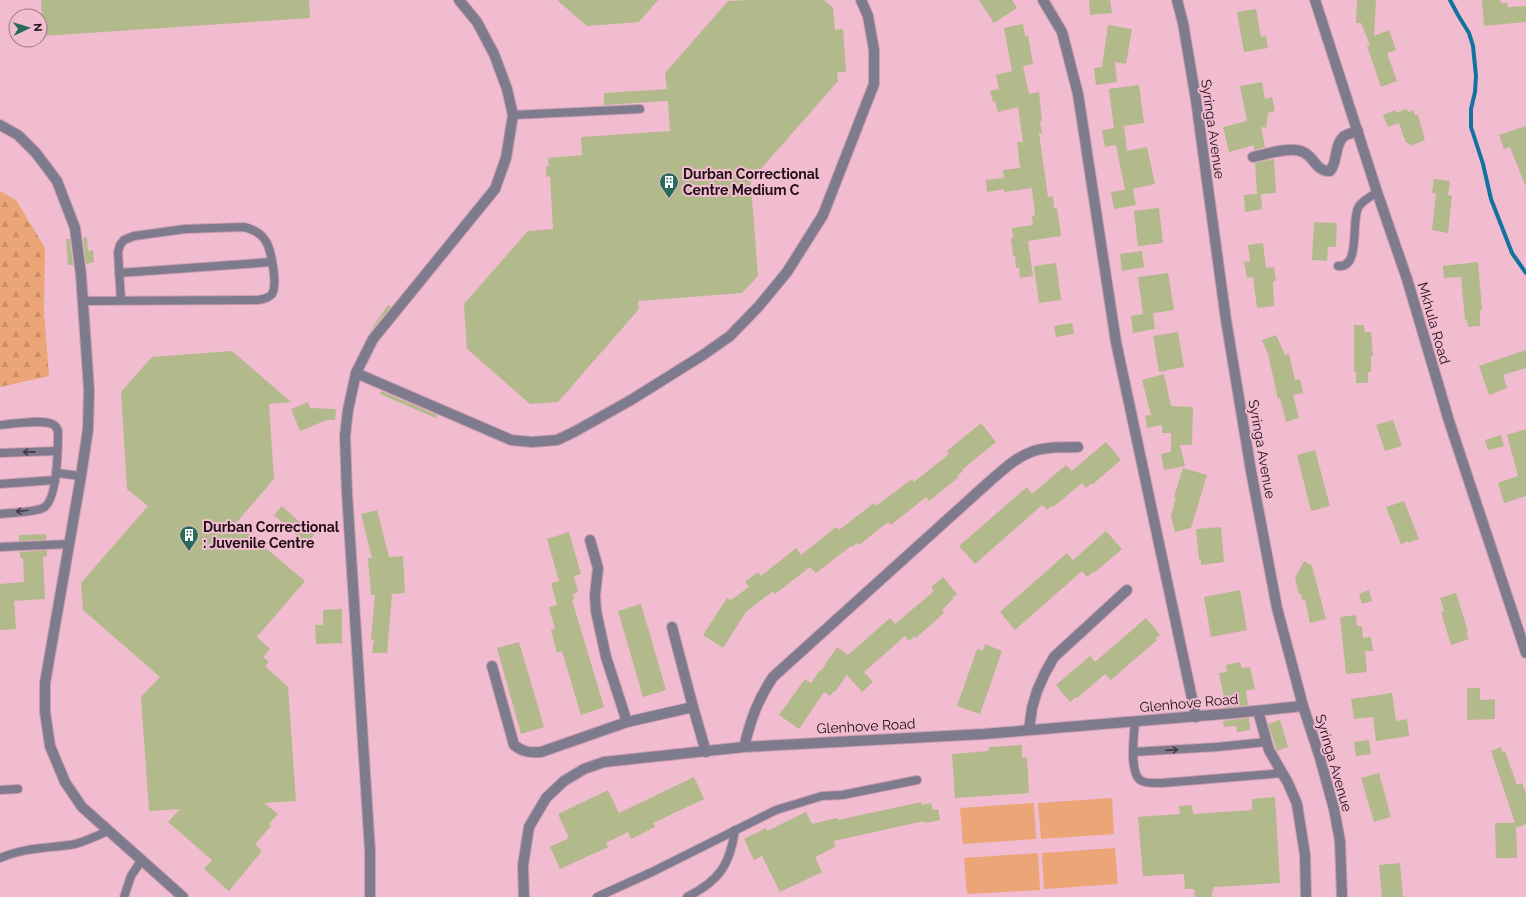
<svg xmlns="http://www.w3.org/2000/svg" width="1526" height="897" viewBox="0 0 1526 897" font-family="Raleway,sans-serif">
<defs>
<pattern id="forest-firs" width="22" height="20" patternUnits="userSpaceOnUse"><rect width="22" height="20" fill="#eba576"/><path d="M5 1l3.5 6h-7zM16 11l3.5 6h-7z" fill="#c98d65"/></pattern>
</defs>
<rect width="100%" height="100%" fill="#f1bcd0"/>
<!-- grass -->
<g fill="#eba576">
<path d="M1112,798L1114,834L1041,839L1038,803Z"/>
<path d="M1034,803L1036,839L963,844L960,808Z"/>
<path d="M1115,848L1118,884L1044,889L1042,853Z"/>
<path d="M1038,853L1040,890L967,894L964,858Z"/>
</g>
<!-- forest -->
<path fill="url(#forest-firs)" d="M0,191L16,200L45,248L44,312L49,376L0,387Z"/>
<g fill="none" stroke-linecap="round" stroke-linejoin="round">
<!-- stream -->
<path stroke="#12739f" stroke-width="4" d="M1450,0L1458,15L1469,33L1473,46L1476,76L1475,92L1471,109V127L1483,164L1491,199L1512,253L1526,273"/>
</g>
<!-- building -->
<g fill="#b2b98a">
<path d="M41,0H309L310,18L43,36Z"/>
<path d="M557,0H658L639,22L587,26Z"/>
<path d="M749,0H824L833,8L835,30L843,29L846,72H837L838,81L759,171L750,172L758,276L742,293L638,301L639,309L558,402L530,404L467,349L464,304L528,231L553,229L550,176L546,177V166H549L548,158L582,155L581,137L670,131L668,101L604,105V93L667,89L665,73L728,1Z"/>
<path d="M979,0H1012L1017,8L994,23Z"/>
<path d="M1089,0H1110L1112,13L1090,15Z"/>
<path d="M1357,0H1376L1374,36L1389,30L1396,50L1387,53L1397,81L1381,87L1367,46L1370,45L1361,23H1356Z"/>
<path d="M1482,0H1500L1501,3H1507L1508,7L1526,6V22L1484,26Z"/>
<path d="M1256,9L1261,37L1266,36L1268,48L1244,52L1237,12Z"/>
<path d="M1023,24L1025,36H1028L1033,64L1023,66L1029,94L1039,92L1042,121H1040L1042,133H1039L1048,197L1053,196L1054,208H1057L1061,236L1028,241L1033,276L1020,278L1019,267L1016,268L1015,256H1013L1011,239L1013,238L1012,228L1033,225L1032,216H1035L1032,188L1004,192V189L987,192L986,180L1004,178L1003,170L1020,168L1017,142H1023L1018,107L998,112L995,101L993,102L990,91L999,89L996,75L1012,71L1004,28Z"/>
<path d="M1108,25L1132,29L1126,64L1115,62L1117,82L1096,85L1094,68L1102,67Z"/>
<path d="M1262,82L1265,99L1272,97L1275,111L1268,113L1266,128L1261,127L1265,147L1254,150V145L1229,152L1223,127L1247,121L1240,86Z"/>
<path d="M1139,85L1144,123L1124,126L1127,151L1147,147L1155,184L1133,189L1136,205L1114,209L1111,192L1125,190L1116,145L1105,147L1102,130L1114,128L1109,89Z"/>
<path d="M1407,109L1408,112L1413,110L1415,115H1418L1425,140L1410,146L1409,143H1406L1399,123L1388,127L1383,115L1395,110L1396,113Z"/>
<path d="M1526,126V185H1525L1510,147L1504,149L1499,135Z"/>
<path d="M1274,159L1276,193L1261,194L1262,209L1245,212L1244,195L1257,194L1255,163Z"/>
<path d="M1434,179L1450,181L1448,195L1452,196L1448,233L1432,230L1436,194L1432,193Z"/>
<path d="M1159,208L1163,243L1138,246L1134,211Z"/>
<path d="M1314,222L1337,223L1336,247H1328L1327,261L1312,260Z"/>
<path d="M87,237L88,251L93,250L94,262L86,264L83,238Z"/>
<path d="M66,239H70L73,265H68Z"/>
<path d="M1263,243L1266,268L1274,267L1276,281H1273L1274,306L1257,308L1253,277L1247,278L1244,262L1250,261L1248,245Z"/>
<path d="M1142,251L1144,267L1122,271L1120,254Z"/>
<path d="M1478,262L1482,310H1480V326L1468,327L1467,320H1465L1461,277L1444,278L1443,266Z"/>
<path d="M1056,263L1061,300L1039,303L1034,266Z"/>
<path d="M1168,273L1174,310L1153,313L1155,329L1133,333L1131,316L1143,314L1138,277Z"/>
<path d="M388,305L391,307L368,334Z"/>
<path d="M1072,323L1074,334L1056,337L1054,326Z"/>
<path d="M1354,325H1364L1365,332H1371L1373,356H1371V372H1368V383H1356V372H1354Z"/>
<path d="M1178,332L1184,367L1159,372L1153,336Z"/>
<path d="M1276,335L1285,355L1289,354L1295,380L1300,379L1303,393L1293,395L1299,418L1286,422L1280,398L1278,399L1268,354L1262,340Z"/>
<path d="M1526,350V368L1503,375L1507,388L1489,395L1479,366Z"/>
<path d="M232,351L291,402L269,404L274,479L236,523L305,581L257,637L270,649L263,657L269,662L265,666L288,687L296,801L264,803L278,814L269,824L271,826L255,844L262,851L229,891L204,869L212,860L168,822L180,809L149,811L141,697L160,677L83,610L81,583L148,506L127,489L121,392L152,357Z"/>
<path d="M1164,374L1171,406L1193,407L1192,445H1180L1185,466L1164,470L1161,454L1171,452V433H1162V425L1147,428L1145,416L1151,415L1142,380Z"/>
<path d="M381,391L437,415L436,418L380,394Z"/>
<path d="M308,402L310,408L336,409L335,420H327L300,431L291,409Z"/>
<path d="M1393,420L1402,446L1385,451L1376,425Z"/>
<path d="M981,423L996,442L962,470L963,471L957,476L959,477L929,501L926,497L891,525L888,522L859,545L857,543L852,547L851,546L816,573L810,567L775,594L773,591L746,612L723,648L703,635L727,598L731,600L749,587L745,582L758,572L761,576L796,548L801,555L836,527L839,530L874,503L876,506L912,479L914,482L949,454L947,451Z"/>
<path d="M1526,429V496L1504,503L1498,483L1518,476L1507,435Z"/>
<path d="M1501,435L1504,446L1488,450L1485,440Z"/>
<path d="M1106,442L1121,460L1093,484L1092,483L1086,488L1082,483L1053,507L1052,506L1047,510L1042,505L975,564L959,546L1027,487L1032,494L1066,465L1072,471Z"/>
<path d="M1315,450L1330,506L1311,511L1297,455Z"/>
<path d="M1183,468L1207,475L1191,528L1175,532L1171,516L1176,497H1174Z"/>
<path d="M1404,501L1419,539L1408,543V541L1401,544L1386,507Z"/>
<path d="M282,506L314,535L306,544L274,515Z"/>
<path d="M377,510L389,557L403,556L405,593L392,594L387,653H372L374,640H371L375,595H371L368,558H372L361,514Z"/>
<path d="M1221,527L1224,562L1201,565V559L1199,560L1196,529Z"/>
<path d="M1106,531L1122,549L1094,573L1093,572L1087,577L1082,571L1015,630L1000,612L1067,553L1073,560Z"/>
<path d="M569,532L581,574L574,576L578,592L573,594L574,600H572L604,707L581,715L562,651L557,653L551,630L555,629L549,607L557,605L551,583L559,581L547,539Z"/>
<path d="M46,534V540L19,541V535Z"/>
<path d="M47,550V556L43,557L45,599L14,601L16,629L0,630V584L24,582L23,558H20V552Z"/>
<path d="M1304,561L1312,566L1326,619L1310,623L1305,599L1302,600L1301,594H1299L1295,578Z"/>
<path d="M943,577L957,594L952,598L953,599L942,610L944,613L916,638L915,636L909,641L905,636L864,672L873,682L862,692L847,675L835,692L834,691L830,696L824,692L799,729L779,715L805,679L811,683L820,670L821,671L837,647L848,655L890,618L895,624L934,591L931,587Z"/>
<path d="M1240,590L1247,630L1211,637L1204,597Z"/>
<path d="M1369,590L1372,601L1362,604L1359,594Z"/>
<path d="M1456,593L1468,631L1466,632L1469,639L1451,645L1441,612L1444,611L1440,598Z"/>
<path d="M641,604L666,690L643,697L618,611Z"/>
<path d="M342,609V643L316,644L315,625H323V610Z"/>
<path d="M1356,615L1357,626H1362L1363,638L1371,637L1373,651H1365L1367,672L1346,674L1340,617Z"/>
<path d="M1146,618L1160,635L1155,639L1157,640L1111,680L1105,674L1077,698L1076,697L1070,702L1056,685L1090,656L1095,662Z"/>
<path d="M519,642L544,727L521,734L497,648Z"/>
<path d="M985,644L1002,651L980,714L957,706L977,649L983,651Z"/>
<path d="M1240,662L1242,668L1250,667L1255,689L1246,691L1248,705L1222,708L1226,707L1219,673L1227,672L1226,665Z"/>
<path d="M1467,688H1480V700L1495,699V719L1467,720Z"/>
<path d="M1392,693L1396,721L1407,719L1409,736L1376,741L1373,717L1354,719L1351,699Z"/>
<path d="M1249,718L1250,730L1237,732L1236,726L1224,727L1223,721Z"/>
<path d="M1280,720L1288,747L1277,751L1268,724Z"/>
<path d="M1369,740L1371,754L1356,756L1354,742Z"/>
<path d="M1022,745V758L1027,757L1029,793L955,798L952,754L989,751V747Z"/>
<path d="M1501,747L1502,752L1505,751L1517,785L1522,783L1526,794V824L1517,828L1516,825L1517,858H1496L1495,823H1515L1491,751Z"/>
<path d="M1379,773L1391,817L1374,822L1361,778Z"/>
<path d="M694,777L704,799L653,823L655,827L631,839L628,832L606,843L608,847L560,869L550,847L569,838L558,814L608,790L619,813Z"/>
<path d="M1275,797L1280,883L1214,887L1211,897H1195L1194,889H1185L1184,874L1143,876L1138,817L1180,814L1179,806L1192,805L1193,814L1252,810V799Z"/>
<path d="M921,802L922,805L931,803L933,810L938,809L940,820L925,823L924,821L834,841L835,847L815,857L822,872L780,892L762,856L754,860L744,839L766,828L767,831L806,812L812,824L837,818L838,820Z"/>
<path d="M1400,863L1403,897H1382L1379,865Z"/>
</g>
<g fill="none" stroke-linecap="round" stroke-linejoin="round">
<defs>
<g id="service">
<path d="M513,115L640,109"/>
<path d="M1338,266C1361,269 1351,221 1358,208C1361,201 1371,197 1377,192"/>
<path d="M119,273L272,262"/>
<path d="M83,301L258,300C262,299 268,299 272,294C278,285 271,248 265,240C260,232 252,229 244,227L185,229L134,236L124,240L120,245L118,252L121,301"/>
<path d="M0,425C13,424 40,419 52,424C55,425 57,428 58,431C58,446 58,501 43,508C35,512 10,513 0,514"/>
<path d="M0,453L57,451"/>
<path d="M56,473L81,476"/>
<path d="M0,484L55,480"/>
<path d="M0,547L69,544"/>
<path d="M1135,722C1134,735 1129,771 1140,780C1145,784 1156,783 1162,783L1283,773"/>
<path d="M1133,752L1217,747L1266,742"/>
<path d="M0,790L18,789"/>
<path d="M0,858C23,848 46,848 70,845C83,843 96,836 108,831"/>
<path d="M124,897L131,876L141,861"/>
<path d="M597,897L652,872L776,810L822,796L842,795L917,780"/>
<path d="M687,897C719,881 730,865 735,830"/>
</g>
<g id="minor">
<path d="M1043,0L1062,32L1078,94L1116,342L1196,717"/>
<path d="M1315,0L1377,192L1407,279L1449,421L1526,653"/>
<path d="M0,125L18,135L36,153L57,181L75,228L81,275L89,390L88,429L81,476L45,683V712L50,746L65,782L82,807L183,897"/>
<path d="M1253,157C1266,154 1291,146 1303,152C1314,156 1316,172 1330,171C1338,162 1334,146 1343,137C1346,134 1353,133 1358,131"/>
<path d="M356,373L511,440L532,442L557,440L574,432L631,400L703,355L730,336L759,306L787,272L823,215L874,84V50L868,16L861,0"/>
<path d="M590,540L598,568L595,595L596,611L606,657L627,722L693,707L706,752"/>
<path d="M672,627L693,707"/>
<path d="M492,666L514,745C523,752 530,753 541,752L627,722"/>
<path d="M1258,711L1269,750L1288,783L1297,804L1305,855L1306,897"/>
<path d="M1029,730L1032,708L1037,691L1045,673L1054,657L1127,590"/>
<path d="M744,747C751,719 757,701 773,677L990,481C1003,470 1015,458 1031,452C1045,446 1063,448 1078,447"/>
<path d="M370,897V851L347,493L345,436L348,410L356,373L373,339L495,189L506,158L513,115L507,89L494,54L477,22L459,0"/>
<path d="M524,897L523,865L529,827L546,798L564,781L584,769L604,762L744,747L984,734L1235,713L1303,706"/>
</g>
<path id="tertiary" d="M1177,0L1183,23L1196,100L1226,320L1251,471L1277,608L1303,706L1320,758L1334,809L1340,841L1342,897"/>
</defs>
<!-- service casing -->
<use href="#service" stroke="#cb9dae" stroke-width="10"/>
<!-- minor casing -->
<use href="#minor" stroke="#cb9dae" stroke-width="12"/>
<!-- tertiary casing -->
<use href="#tertiary" stroke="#cb9dae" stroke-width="12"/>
<!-- service -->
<use href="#service" stroke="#7f7b8e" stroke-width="8"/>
<!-- minor -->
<use href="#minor" stroke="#7f7b8e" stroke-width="10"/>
<!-- tertiary -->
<use href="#tertiary" stroke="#7f7b8e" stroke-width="10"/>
</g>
<!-- one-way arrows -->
<defs><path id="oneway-shaft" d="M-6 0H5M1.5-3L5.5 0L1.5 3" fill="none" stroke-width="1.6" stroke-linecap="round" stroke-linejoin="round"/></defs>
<g stroke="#463a45">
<use href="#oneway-shaft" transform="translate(29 452) rotate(179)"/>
<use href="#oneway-shaft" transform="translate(22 511) rotate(173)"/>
<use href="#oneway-shaft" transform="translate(1172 750) rotate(-4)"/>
</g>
<!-- icons -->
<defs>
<symbol id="building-pin" viewBox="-11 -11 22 30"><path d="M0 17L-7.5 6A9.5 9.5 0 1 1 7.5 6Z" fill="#296b5b" stroke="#f1bcd0"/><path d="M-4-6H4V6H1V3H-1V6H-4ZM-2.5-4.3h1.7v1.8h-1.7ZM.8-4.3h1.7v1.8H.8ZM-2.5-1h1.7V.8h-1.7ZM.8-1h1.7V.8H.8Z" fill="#fff"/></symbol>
</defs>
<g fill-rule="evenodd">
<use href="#building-pin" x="658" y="171" width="22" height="30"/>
<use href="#building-pin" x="178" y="524" width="22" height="30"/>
</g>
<g text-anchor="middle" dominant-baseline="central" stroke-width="4" stroke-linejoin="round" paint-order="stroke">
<!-- street labels -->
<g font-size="14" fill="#200e15" stroke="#f1bcd0">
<text transform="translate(1213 129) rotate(82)">Syringa Avenue</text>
<text transform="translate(1434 323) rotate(74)">Mkhula Road</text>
<text transform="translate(1262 449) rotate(80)">Syringa Avenue</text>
<text transform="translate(1189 703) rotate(-5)">Glenhove Road</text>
<text transform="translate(866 726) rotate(-3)">Glenhove Road</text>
<text transform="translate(1334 763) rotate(74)">Syringa Avenue</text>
</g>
<!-- poi labels -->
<g font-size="14" font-weight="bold" fill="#200e15" stroke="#f1bcd0" text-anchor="start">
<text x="683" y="174">Durban Correctional<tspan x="683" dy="16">Centre Medium C</tspan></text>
<text x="203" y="527">Durban Correctional<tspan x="203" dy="16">: Juvenile Centre</tspan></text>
</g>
</g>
<!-- north arrow -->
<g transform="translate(28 28) rotate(86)"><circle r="19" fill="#f1bcd0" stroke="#9d7685"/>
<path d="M0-3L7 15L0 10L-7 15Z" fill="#296b5b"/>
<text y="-6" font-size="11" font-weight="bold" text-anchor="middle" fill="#200e15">N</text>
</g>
</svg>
